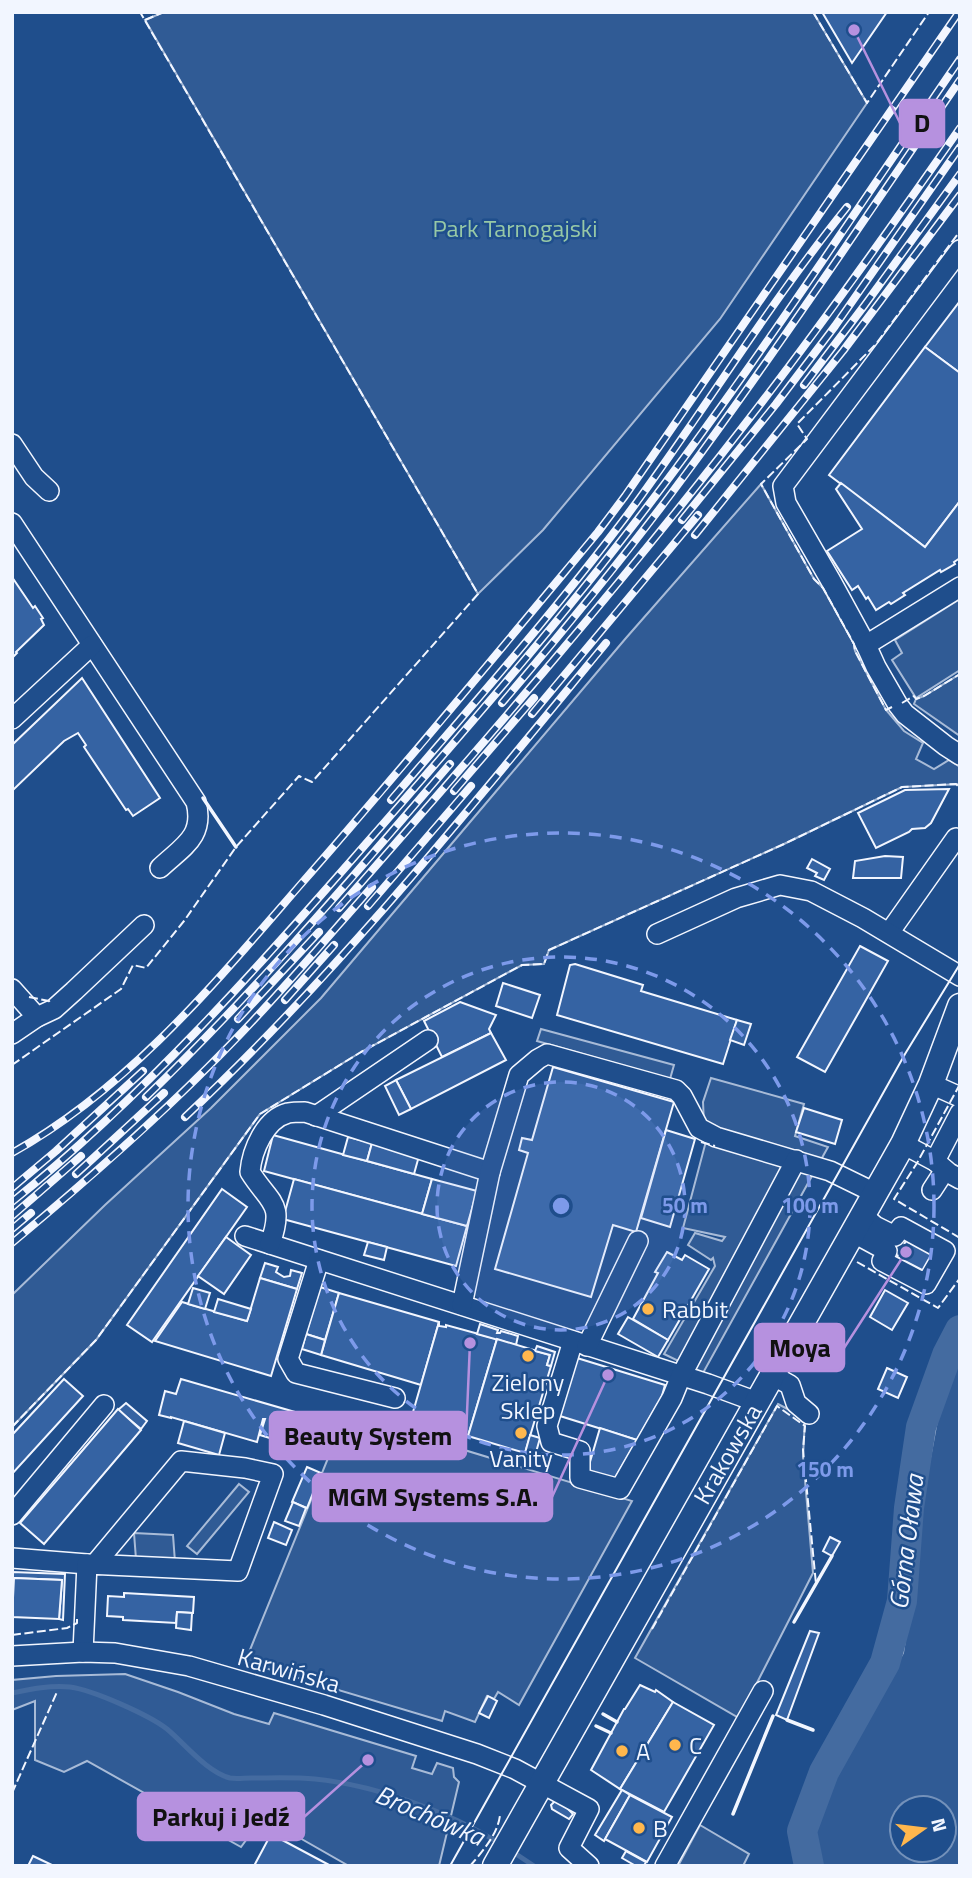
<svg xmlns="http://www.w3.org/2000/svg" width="972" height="1878" viewBox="0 0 972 1878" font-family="'Titillium Web',sans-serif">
<rect width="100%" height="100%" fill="#1f4e8c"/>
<!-- built -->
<g fill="#305b95" stroke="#a8bbd7" stroke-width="2" fill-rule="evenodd">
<path d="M164,12H813L867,103L720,319L543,530L478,594L145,20Z"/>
<path d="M761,484L814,579L823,588L854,644L855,651L886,710L904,731L923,743L916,759L934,769L949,760L960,767V784L902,787L784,844L549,950L544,964L522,965L361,1052L260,1114L96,1340L12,1427V1295L105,1205L211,1108L321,998L626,638Z"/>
<path d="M960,599V670L916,698L892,660L902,653L895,640Z"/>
<path d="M960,674V736L914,704L916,699L924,696Z"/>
<path d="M541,1029L674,1065L670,1079L537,1041Z"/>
<path d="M711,1078L804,1104L795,1136L828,1147L703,1373L664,1354L715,1266L713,1258L711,1260L688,1245L695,1233L722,1241L725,1237L683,1228L705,1145L703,1102Z"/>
<path d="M960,1359V1866H821L817,1857L815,1816L851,1746L903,1653L914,1582L917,1527L939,1410ZM902,1808H944V1850H902Z"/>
<path d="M778,1404L805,1418L803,1457L813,1573L739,1718L635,1658Z"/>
<path d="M346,1414L632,1501L519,1705L498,1692L494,1699L487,1696L475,1722L445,1711L442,1721L245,1662Z"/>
<path d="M239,1484L249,1492L197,1554L187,1546Z"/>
<path d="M134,1533L173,1535L175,1562L136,1559Z"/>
<path d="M125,1674L178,1692L234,1714L269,1724L274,1713L416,1756L412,1768L432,1774L437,1763L453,1768L454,1777L459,1782L439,1866H349L263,1817L241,1847L87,1761L64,1772L35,1760V1701L12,1710V1680L56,1676Z"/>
<path d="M700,1825L749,1854L743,1866H678Z"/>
</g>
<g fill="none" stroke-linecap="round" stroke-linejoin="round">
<!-- stream -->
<g stroke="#446ba0" stroke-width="5">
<path d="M12,1693C31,1689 51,1685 70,1687C93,1690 149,1715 167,1729C185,1744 207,1772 230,1778C236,1779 244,1778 251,1778C272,1778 294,1777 315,1779C374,1785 448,1811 499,1843"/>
<path d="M510,1850L534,1866"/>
</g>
<!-- river -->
<path stroke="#446ba0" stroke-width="30" d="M809,1866L802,1831L824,1772L885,1663L902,1601L909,1508L921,1427L947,1355L960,1330"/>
</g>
<!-- building -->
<g fill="#3563a3" stroke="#f2f6ff" stroke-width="2">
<path d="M822,12H887L852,63Z"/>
<path d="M960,301V373L925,347Z"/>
<path d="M925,347L960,373V501L925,547L829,475Z"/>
<path d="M841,483L925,547L960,501V558L954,562L955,564L941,572L940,570L903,593L905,595L891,604L889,602L876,610L868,597L866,599L858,586L852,590L827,551L862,529L836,489Z"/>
<path d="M12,577L33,608L35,606L43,618L41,619L44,625L16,652L17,653L12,658Z"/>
<path d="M82,678L160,798L133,816L128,809L126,810L84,747L86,745L78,733L64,741L12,791V745Z"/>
<path d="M949,789L931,823L925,828L912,829L909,832L876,848L858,813L905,790Z"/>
<path d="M885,856L903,857L901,878H853L855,861Z"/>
<path d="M812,859L830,869L824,880L815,876L817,873L807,868Z"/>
<path d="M860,946L888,961L825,1072L797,1057Z"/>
<path d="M575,964L643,985L641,991L737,1020L723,1064L557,1015L570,965Z"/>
<path d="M503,983L540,995L532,1018L496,1006Z"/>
<path d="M460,1002L496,1015L489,1029L491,1033L442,1057L424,1021Z"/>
<path d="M737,1020L751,1024L744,1045L730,1040Z"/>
<path d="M491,1033L506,1060L411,1109L396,1080Z"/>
<path d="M553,1067L674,1102L636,1232L613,1225L591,1297L495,1269L528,1153L519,1150L522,1138L532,1140Z"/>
<path d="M396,1080L411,1109L399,1115L385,1086Z"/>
<path d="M804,1108L842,1120L835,1144L796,1132Z"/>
<path d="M666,1130L695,1139L670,1227L641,1218Z"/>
<path d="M273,1135L432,1179L422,1214L264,1171Z"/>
<path d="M348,1137L372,1143L367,1161L343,1155Z"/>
<path d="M372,1143L419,1156L414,1174L367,1161Z"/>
<path d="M294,1179L467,1226L456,1266L283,1219Z"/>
<path d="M432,1179L477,1191L467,1226L422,1214Z"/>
<path d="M222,1189L247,1207L152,1342L127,1325Z"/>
<path d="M226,1237L251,1255L224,1294L198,1276Z"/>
<path d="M907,1239L937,1256L928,1273L897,1257Z"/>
<path d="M368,1242L387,1247L384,1260L364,1255Z"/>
<path d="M667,1252L682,1260L685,1255L709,1269L668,1340L633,1319L658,1273L655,1272Z"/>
<path d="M265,1263L278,1267L276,1272L284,1277L290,1276L291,1270L302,1273L297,1289L260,1278Z"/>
<path d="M260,1278L297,1289L271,1376L155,1341L182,1302L247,1321Z"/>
<path d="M320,1287L339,1293L325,1340L306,1334Z"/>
<path d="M193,1288L210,1293L205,1309L188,1304Z"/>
<path d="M885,1290L908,1303L892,1330L870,1317Z"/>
<path d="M339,1293L439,1322L421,1385L321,1355Z"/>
<path d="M218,1299L251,1309L247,1321L214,1312Z"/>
<path d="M628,1317L668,1340L658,1357L618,1334Z"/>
<path d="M439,1322V1326L446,1327V1325L497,1339L468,1436L411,1419Z"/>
<path d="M480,1324L498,1330L497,1333H500L501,1331L518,1336L516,1345L477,1334Z"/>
<path d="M306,1334L325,1340L321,1355L302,1349Z"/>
<path d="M497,1339L550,1355L547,1365L551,1366L525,1453L468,1436Z"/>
<path d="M537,1346L555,1352L551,1366L547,1365L550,1355L535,1351Z"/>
<path d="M577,1358L665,1385L660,1403H658L637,1440L560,1416Z"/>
<path d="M887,1368L907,1377L898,1398L878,1389Z"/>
<path d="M64,1379L83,1396L12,1474V1435Z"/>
<path d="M181,1379L295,1412L286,1443L260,1435L265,1419H263L257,1442L171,1417V1418L159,1415L165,1391L176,1394Z"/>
<path d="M126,1403L147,1421L141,1429L118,1410Z"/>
<path d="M118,1409L141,1430L44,1544L20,1523Z"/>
<path d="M184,1421L225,1433L219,1455L178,1443Z"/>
<path d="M600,1428L637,1440L614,1480L587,1472Z"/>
<path d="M530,1435L540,1438L535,1456L525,1453Z"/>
<path d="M307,1467L321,1473L307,1508L292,1502Z"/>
<path d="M293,1502L306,1508L299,1526L285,1521Z"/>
<path d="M274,1522L292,1530L286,1545L268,1538Z"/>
<path d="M830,1537L840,1542L832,1556L823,1551Z"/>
<path d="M12,1572L65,1574L63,1620L59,1619L62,1580L14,1578L12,1600Z"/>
<path d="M14,1578L62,1580L59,1619L12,1617Z"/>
<path d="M124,1593L194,1597L193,1613L177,1612L176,1623L123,1620V1617L107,1616L108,1596L124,1597Z"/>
<path d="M177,1612L192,1613L191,1630L176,1628Z"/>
<path d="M810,1631L819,1633L787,1720L776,1715Z"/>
<path d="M640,1685L655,1692L656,1690L673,1702L620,1789L591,1770L624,1709H625Z"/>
<path d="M488,1696L497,1701L489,1718L479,1713Z"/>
<path d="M673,1702L714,1725L664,1812L620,1789Z"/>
<path d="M622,1790L630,1795L604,1841L595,1835Z"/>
<path d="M630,1795L672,1817L647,1862L605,1839Z"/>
<path d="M554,1802H557L567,1808L573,1814L569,1819L552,1809L551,1805Z"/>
<path d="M271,1834L331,1866H254Z"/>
<path d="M626,1851L646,1862L644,1866H636L622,1858Z"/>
<path d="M33,1856L54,1866H28Z"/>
</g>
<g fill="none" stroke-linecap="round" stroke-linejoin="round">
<defs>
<g id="minor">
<path d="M960,250L783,486L786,503L831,581L866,645L876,667L898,705L905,714L946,746L960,755"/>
<path d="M12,444L34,477L49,491"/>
<path d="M12,523L196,802C205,837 182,847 160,868"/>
<path d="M866,645L960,587"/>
<path d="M12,719L92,645"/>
<path d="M889,933L956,838"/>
<path d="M657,934L736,898L780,885L811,891L863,918L960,976"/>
<path d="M12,989L37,1017"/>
<path d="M12,1034L37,1017L54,1009L74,991L144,925"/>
<path d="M931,1084L960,1097"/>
<path d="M316,1116L428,1040"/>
<path d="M903,1144L935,1161L949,1173L960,1179"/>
<path d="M935,1161L960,1113"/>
<path d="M932,1190L945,1170"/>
<path d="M852,1232L887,1251L882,1261L926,1284L945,1251L901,1227L895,1236L875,1226L862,1215"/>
<path d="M245,1236L708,1384L757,1402"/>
<path d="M270,1244C285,1202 270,1204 250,1172C252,1150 265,1119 288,1113C293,1112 299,1112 305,1112L490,1172"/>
<path d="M319,1260L288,1359L296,1373L395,1398"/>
<path d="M462,1305L490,1172L519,1075L538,1059L547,1054L676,1090L682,1096L699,1128L716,1137L830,1171L875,1193"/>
<path d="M573,1341L547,1426L551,1442L580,1451V1478L620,1489L672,1398L681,1376L796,1160"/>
<path d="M587,1346L638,1241"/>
<path d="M772,1375L790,1385L796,1403L809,1414"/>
<path d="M12,1515L104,1405"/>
<path d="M12,1558L87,1564"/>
<path d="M83,1652L87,1564L238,1571L273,1474L245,1468L181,1461L95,1564"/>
<path d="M12,1656L83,1652L115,1653L189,1666L324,1705L477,1754L515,1769L589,1809L569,1848L589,1866"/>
<path d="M665,1866L763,1691"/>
</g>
<path id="major" d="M495,1866L903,1144L931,1084L960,1006"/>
</defs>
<!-- minor casing -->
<use href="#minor" stroke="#f2f6ff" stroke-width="22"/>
<!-- major casing -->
<use href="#major" stroke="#f2f6ff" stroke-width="27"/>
<!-- minor -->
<use href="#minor" stroke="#1f4e8c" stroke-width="19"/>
<!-- major -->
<use href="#major" stroke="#1f4e8c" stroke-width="24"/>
<!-- tram -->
<path stroke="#f2f6ff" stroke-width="2" d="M450,1866L905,1054L960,964"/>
<defs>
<g id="rail">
<path d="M804,385L864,306L960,174"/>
<path d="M682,520L776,404L835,326L960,147"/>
<path d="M695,535L843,351L960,195"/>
<path d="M502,703C565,629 627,554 685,475C780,346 869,212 960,80"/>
<path d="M532,714L698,515"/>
<path d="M454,791L534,698"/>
<path d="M391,800C470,708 551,616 625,518C701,416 767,306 847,207"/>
<path d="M368,906L471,786"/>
<path d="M339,908C484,743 629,576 762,402C831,312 896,220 960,128"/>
<path d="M285,1000L334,945"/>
<path d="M238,1019L319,932"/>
<path d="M146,1097C254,993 352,878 450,764"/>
<path d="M185,1117C339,972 472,806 606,643"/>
<path d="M12,1153C129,1088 215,983 301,884C402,769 500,650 598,532L625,496L959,12"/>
<path d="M76,1174L164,1093"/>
<path d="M12,1188L56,1151L143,1071"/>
<path d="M12,1202C143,1097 254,972 364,846C461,735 558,624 647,507C757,362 857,209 960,59"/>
<path d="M12,1216L81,1156"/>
<path d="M12,1229L31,1213"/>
<path d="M12,1243C79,1187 145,1130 207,1068C265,1011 318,948 372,887"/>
</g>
</defs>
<!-- rail casing -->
<use href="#rail" stroke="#f2f6ff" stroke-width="8"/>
<!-- rail -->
<use href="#rail" stroke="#1f4e8c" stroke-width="5" stroke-dasharray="16" stroke-linecap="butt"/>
<!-- fence -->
<g stroke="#f2f6ff" stroke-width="2" stroke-dasharray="9 3.5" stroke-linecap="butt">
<path d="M813,12L867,103L929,12"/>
<path d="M145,20L164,12"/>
<path d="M902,703L914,696L916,699L924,696L960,674"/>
<path d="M892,707L886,710L855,651L854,644L823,588L814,579L761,484L807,439L797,424L876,344L960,231"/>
<path d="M29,997L49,1001L51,1004"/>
<path d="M12,1065L121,989L133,965L146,968L184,921L236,847L299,776L312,782L478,594L140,12"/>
<path d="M960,1084L917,1163L894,1199L960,1238"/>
<path d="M701,1142L715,1146"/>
<path d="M857,1262L938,1308L960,1278"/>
<path d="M12,1427L96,1340L260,1114L361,1052L522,965L544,964L549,950L784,844L902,787L956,784L960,788"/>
<path d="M652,1629L777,1406L805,1426L803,1450L816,1584"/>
<path d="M12,1635L67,1628L77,1623V1619"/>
<path d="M12,1793L57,1692"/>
<path d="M470,1866C482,1852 498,1834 500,1815"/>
</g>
<!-- wall -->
<g stroke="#f2f6ff" stroke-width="3.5">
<path d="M203,798L236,847"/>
<path d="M794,1622L832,1556"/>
<path d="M603,1714L617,1722"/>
<path d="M787,1720L813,1730"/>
<path d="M596,1726L611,1733"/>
<path d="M733,1814L773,1716"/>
</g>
</g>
<!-- distance rings -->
<circle cx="561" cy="1206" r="124" fill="#7d9aea" fill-opacity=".12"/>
<g fill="none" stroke="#7d9aea" stroke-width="3.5" stroke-dasharray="12 9">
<circle cx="561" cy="1206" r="124"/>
<circle cx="561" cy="1206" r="249"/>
<circle cx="561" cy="1206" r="373"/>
</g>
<!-- markers -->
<g fill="#ffb74d" stroke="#1f4e8c" stroke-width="2.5">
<circle cx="648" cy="1309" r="7"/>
<circle cx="528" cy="1356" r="7"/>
<circle cx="521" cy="1433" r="7"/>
<circle cx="675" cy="1745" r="7"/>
<circle cx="622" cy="1751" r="7"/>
<circle cx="639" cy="1828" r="7"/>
</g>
<g text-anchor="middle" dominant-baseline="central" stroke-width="5" stroke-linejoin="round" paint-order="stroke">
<!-- park labels -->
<g font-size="24" fill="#97c8a6" stroke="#1f4e8c">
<text x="515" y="228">Park Tarnogajski</text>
</g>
<!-- poi labels -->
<g font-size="24" fill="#f2f6ff" stroke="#1f4e8c" text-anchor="start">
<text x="662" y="1309">Rabbit</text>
<text x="528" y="1382" text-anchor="middle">Zielony<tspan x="528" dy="28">Sklep</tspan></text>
<text x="521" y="1458" text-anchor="middle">Vanity</text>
<text x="689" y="1745">C</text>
<text x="636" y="1751">A</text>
<text x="653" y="1828">B</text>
</g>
<!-- street labels -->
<g font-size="24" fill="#f2f6ff" stroke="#1f4e8c">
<text transform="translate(727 1454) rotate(-60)">Krakowska</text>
<text transform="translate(289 1670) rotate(16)">Karwińska</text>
</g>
<!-- water labels -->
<g font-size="26" font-style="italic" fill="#f2f6ff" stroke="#1f4e8c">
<text transform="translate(906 1542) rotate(-83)">Górna Oława</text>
<text transform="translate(430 1815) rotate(23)">Brochówka</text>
</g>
</g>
<circle cx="561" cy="1206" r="10" fill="#7d9aea" stroke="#1f4e8c" stroke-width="3.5"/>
<g font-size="21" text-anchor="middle" font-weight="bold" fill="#7d9aea" stroke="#1f4e8c" stroke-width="5" stroke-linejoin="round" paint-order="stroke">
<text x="685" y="1213">50 m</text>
<text x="810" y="1213">100 m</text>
<text x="825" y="1477">150 m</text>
</g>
<!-- callouts -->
<path fill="none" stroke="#b691df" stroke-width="2.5" d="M854 30L900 123M906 1252L844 1348M470 1343L466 1436M608 1375L552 1497M368 1760L304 1817"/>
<g fill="#b691df" stroke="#1f4e8c" stroke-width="2.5">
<circle cx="854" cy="30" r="7"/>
<circle cx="906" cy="1252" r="7"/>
<circle cx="470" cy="1343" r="7"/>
<circle cx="608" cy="1375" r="7"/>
<circle cx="368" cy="1760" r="7"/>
</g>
<g fill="#b691df" stroke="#b691df" stroke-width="2.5">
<rect x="900" y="100" width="44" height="47" rx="7"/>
<rect x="755" y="1324" width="89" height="47" rx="7"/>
<rect x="270" y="1412" width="196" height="47" rx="7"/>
<rect x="313" y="1474" width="239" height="47" rx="7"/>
<rect x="138" y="1793" width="166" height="47" rx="7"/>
</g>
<g font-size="26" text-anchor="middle" font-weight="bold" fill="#111">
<text x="922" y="132">D</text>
<text x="800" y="1357">Moya</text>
<text x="368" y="1445">Beauty System</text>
<text x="433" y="1506">MGM Systems S.A.</text>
<text x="221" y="1826">Parkuj i Jedź</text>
</g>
<!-- border -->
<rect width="972" height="1878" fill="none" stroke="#f2f6ff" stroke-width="28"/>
<!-- north arrow -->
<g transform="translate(923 1829) rotate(76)"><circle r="33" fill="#1f4e8c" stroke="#7391ba" stroke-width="2"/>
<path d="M0-5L12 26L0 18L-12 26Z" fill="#ffb74d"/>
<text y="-10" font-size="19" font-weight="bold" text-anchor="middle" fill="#f2f6ff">N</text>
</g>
</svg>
